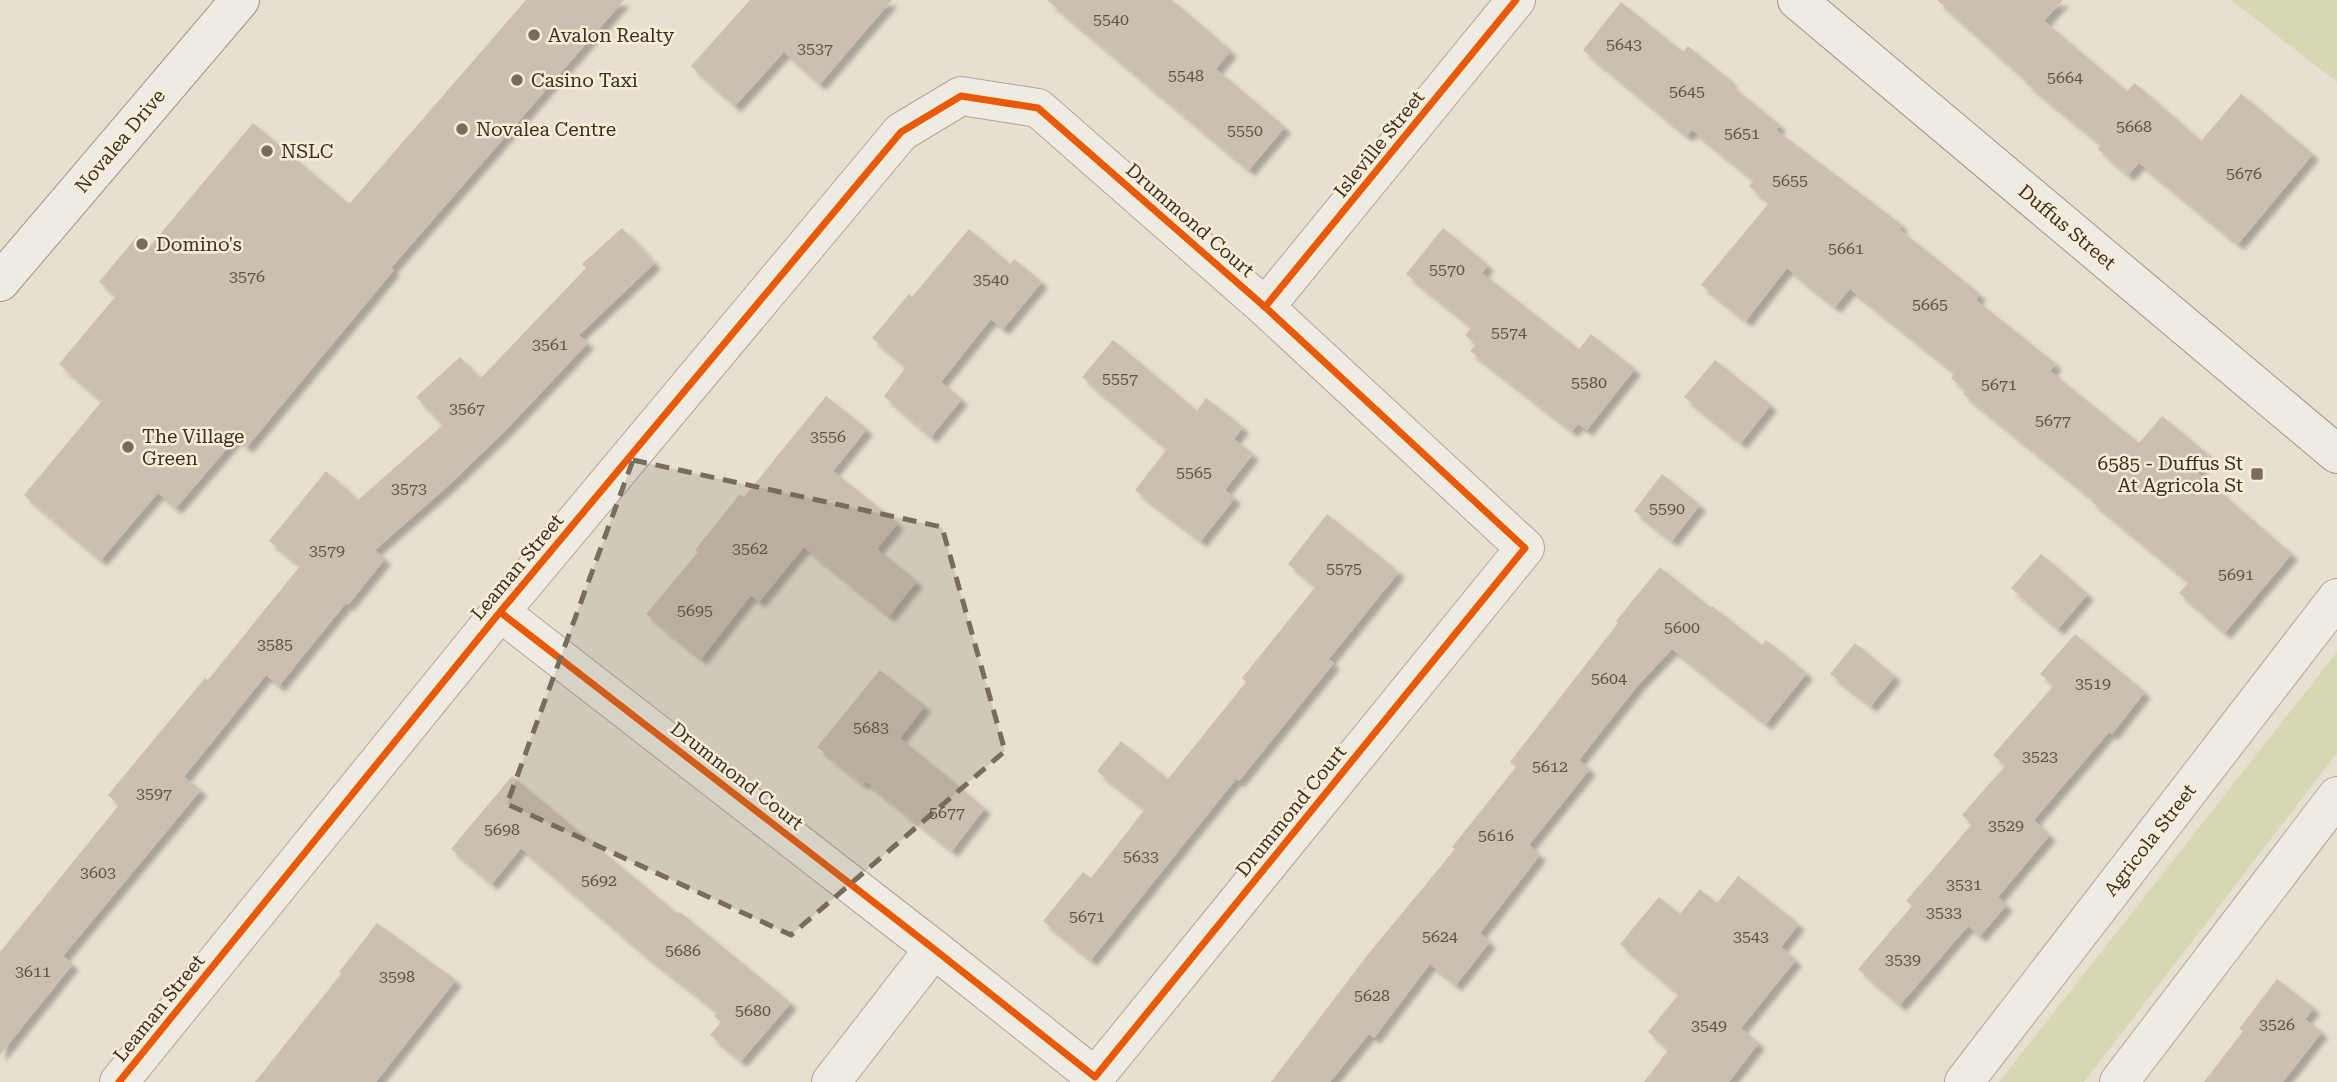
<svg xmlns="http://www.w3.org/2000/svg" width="2337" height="1082" viewBox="0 0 2337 1082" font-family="'Roboto Serif',serif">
<defs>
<filter id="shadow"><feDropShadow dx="6" dy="6" stdDeviation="2" flood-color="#0004"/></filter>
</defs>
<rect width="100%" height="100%" fill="#e7e0d1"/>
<!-- green -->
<g fill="#d6d7b3">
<path d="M2231,0H2337V82Z"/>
<path d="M2337,652V753L2084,1082H1999Z"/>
</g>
<!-- building -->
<g fill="#cbbfb2" filter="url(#shadow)">
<path d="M526,0H624L391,268L394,270L247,447L236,438L176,508L158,493L101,560L24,495L102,401L59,364L116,296L99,282L137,236L150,246L253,123L349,204Z"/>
<path d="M750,0H892L820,84L784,52L735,106L691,66Z"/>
<path d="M1047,0H1172L1231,51L1216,69L1285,127L1249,170Z"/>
<path d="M1937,0H2063L2044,21L2127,91L2135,83L2201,141L2241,94L2313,154L2238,244L2139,163L2128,175L2098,149L2101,144L2026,83L2027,81Z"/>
<path d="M1621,2L1683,52L1688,46L1731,81L1729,84L1780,125L1776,130L1902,225L1899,229L1980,294L1976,300L2056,364L2050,371L2139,443L2162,416L2210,456L2197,472L2292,554L2225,633L2179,593L2189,582L2091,501L2093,499L1963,394L1966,391L1951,378L1955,373L1850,289L1835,307L1787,268L1746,321L1701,285L1769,203L1749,186L1754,180L1692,130L1687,136L1583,50Z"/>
<path d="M622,228L655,263L579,335L588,343L505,431L448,486L375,550L385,559L348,605L346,603L279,686L266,675L184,777L201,790L63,956L73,964L0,1055V952L119,805L108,795L205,678L208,680L300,566L269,541L326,471L358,500L443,425L416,397L460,357L480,379L586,268L582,264Z"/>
<path d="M1443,228L1488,265L1482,273L1579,349L1591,334L1635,369L1587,430L1578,424L1572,431L1470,351L1476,344L1465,335L1472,327L1406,274Z"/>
<path d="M969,229L1010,264L1014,259L1042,282L1003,329L991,319L941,382L962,399L931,437L884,396L906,367L872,338L909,294L912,297Z"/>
<path d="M1113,340L1197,411L1206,398L1243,427L1234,439L1253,454L1225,490L1235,498L1201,541L1135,490L1167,449L1082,377Z"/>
<path d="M1715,360L1771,405L1741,443L1684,397Z"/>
<path d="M826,396L867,429L833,471L898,523L877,549L917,581L889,616L804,547L759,602L751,595L701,659L646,614L698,552L695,550L740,494L744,497Z"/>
<path d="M1662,474L1700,505L1672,541L1634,511Z"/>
<path d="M1327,514L1399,572L1329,659L1334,663L1239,781L1236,779L1091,960L1043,921L1083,872L1091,878L1145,809L1097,771L1121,741L1168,779L1246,682L1242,678L1316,586L1288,564Z"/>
<path d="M2041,554L2088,594L2058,629L2011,588Z"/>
<path d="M1660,567L1711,608L1712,606L1762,645L1766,640L1807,673L1766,724L1672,649L1639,684L1579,760L1590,769L1529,845L1540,855L1480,933L1490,942L1456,985L1430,964L1374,1038L1369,1034L1330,1082H1271L1369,953L1455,849L1452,847L1516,767L1510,762L1618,623L1616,621Z"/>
<path d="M2075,634L2145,692L2112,734L2109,732L2034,820L2050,835L1998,897L2007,905L1980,936L1968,926L1900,1005L1858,969L1912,906L1906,901L1972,824L1962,815L2005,766L1993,755L2054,685L2040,674Z"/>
<path d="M1855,643L1895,676L1871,706L1830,674Z"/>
<path d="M880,670L925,706L900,738L985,808L952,851L865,781L863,784L817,747Z"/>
<path d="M512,776L678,914L680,912L791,1003L741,1061L710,1035L721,1022L714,1016L718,1012L644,954L521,848L492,884L451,849Z"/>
<path d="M1738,876L1799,924L1781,947L1796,960L1741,1028L1759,1043L1729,1082H1644L1669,1049L1648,1032L1679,994L1620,944L1659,897L1680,914L1700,889L1717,903Z"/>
<path d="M377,923L456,980L376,1082H255L341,974L339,972Z"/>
<path d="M2277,979L2314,1008L2305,1019L2322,1032L2283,1082H2204L2243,1031L2239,1029Z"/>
</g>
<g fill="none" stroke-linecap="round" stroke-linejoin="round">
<defs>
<g id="street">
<path d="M1265,307L1516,0"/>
<path d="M119,1082L500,612L901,132L961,96L1038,108L1265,307L1525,548L1095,1077L934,949L500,612"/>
<path d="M831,1082L934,949"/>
<path d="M1964,1082L2337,598"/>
<path d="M2119,1082L2337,796"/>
</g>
<g id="secondary">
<path d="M1797,0L2337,454"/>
<path d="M0,282L240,0"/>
</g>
</defs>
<!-- street casing -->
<use href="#street" stroke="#ada599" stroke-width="40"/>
<!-- secondary casing -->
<use href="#secondary" stroke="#9c958a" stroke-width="40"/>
<!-- street -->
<use href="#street" stroke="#efebe3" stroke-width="38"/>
<!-- secondary -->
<use href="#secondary" stroke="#efebe3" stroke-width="38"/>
<defs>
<g id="cycleway">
<path d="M1265,307L1516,0"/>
<path d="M119,1082L500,612L901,132L961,96L1038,108L1265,307L1525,548L1095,1077L934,949L500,612"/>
</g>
</defs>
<!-- cycleway casing -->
<use href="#cycleway" stroke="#f7eed8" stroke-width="11"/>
<!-- cycleway -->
<use href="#cycleway" stroke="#e8590c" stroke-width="7"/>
</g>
<!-- marked area -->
<path fill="#786c5e" fill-opacity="0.2" stroke="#786c5e" stroke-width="5" stroke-dasharray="14 9" stroke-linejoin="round" d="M633,460L942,527L1005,751L791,935L507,804Z"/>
<!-- markers -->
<g fill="#786c5e" stroke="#f7eed8" stroke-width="2.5">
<circle cx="534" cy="35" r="7"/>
<circle cx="517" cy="80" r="7"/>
<circle cx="462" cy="129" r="7"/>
<circle cx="267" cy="151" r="7"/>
<circle cx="142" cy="244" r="7"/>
<circle cx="128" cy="447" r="7"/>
<rect x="2250" y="467" width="14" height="14" rx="3.5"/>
</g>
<g text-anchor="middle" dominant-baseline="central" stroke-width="5" stroke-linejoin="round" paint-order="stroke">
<!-- number labels -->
<g font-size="16" fill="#605244">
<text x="1111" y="19">5540</text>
<text x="1624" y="44">5643</text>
<text x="815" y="48">3537</text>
<text x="1186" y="75">5548</text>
<text x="2065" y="77">5664</text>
<text x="1687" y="91">5645</text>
<text x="2134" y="126">5668</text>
<text x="1245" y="130">5550</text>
<text x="1742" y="133">5651</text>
<text x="2244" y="173">5676</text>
<text x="1790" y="180">5655</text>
<text x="1846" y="248">5661</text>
<text x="1447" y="269">5570</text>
<text x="247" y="276">3576</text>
<text x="991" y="279">3540</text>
<text x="1930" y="304">5665</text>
<text x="1509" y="332">5574</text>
<text x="550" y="344">3561</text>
<text x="1120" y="378">5557</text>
<text x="1589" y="382">5580</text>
<text x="1999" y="384">5671</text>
<text x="467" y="408">3567</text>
<text x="2053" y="420">5677</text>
<text x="828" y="436">3556</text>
<text x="1194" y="472">5565</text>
<text x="409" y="488">3573</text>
<text x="1667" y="508">5590</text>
<text x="750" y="548">3562</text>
<text x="327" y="550">3579</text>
<text x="1344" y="568">5575</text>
<text x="2236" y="574">5691</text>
<text x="695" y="610">5695</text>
<text x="1682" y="627">5600</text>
<text x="275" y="644">3585</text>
<text x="1609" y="678">5604</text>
<text x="2093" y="683">3519</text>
<text x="871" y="727">5683</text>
<text x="2040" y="756">3523</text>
<text x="1550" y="766">5612</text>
<text x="154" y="793">3597</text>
<text x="947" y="812">5677</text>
<text x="2006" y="825">3529</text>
<text x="502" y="829">5698</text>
<text x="1496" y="835">5616</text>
<text x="1141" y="856">5633</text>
<text x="98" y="872">3603</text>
<text x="599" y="880">5692</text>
<text x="1964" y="884">3531</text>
<text x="1944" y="912">3533</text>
<text x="1087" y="916">5671</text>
<text x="1440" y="936">5624</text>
<text x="1751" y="936">3543</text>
<text x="683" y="950">5686</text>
<text x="1903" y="959">3539</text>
<text x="33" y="971">3611</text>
<text x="397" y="976">3598</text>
<text x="1372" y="995">5628</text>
<text x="753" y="1010">5680</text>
<text x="2277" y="1024">3526</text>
<text x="1709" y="1025">3549</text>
</g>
<!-- poi labels -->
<g font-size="19" fill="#3d2e20" stroke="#f7eed8" text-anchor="start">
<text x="548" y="35">Avalon Realty</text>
<text x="531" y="80">Casino Taxi</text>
<text x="476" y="129">Novalea Centre</text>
<text x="281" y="151">NSLC</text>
<text x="156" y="244">Domino's</text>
<text x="142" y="436">The Village<tspan x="142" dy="22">Green</tspan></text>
<text x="2243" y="463" text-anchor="end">6585 - Duffus St<tspan x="2243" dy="22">At Agricola St</tspan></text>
</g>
<!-- street labels -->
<g font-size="19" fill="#3d2e20" stroke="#f7eed8">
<text transform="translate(120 141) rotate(-50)">Novalea Drive</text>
<text transform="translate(1379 144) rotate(-51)">Isleville Street</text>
<text transform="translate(1190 220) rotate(41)">Drummond Court</text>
<text transform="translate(2067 227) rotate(40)">Duffus Street</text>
<text transform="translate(517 567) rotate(-50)">Leaman Street</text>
<text transform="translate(737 776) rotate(38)">Drummond Court</text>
<text transform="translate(1291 811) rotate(-51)">Drummond Court</text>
<text transform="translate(2150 840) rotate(-52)">Agricola Street</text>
<text transform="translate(159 1008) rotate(-51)">Leaman Street</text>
</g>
</g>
</svg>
